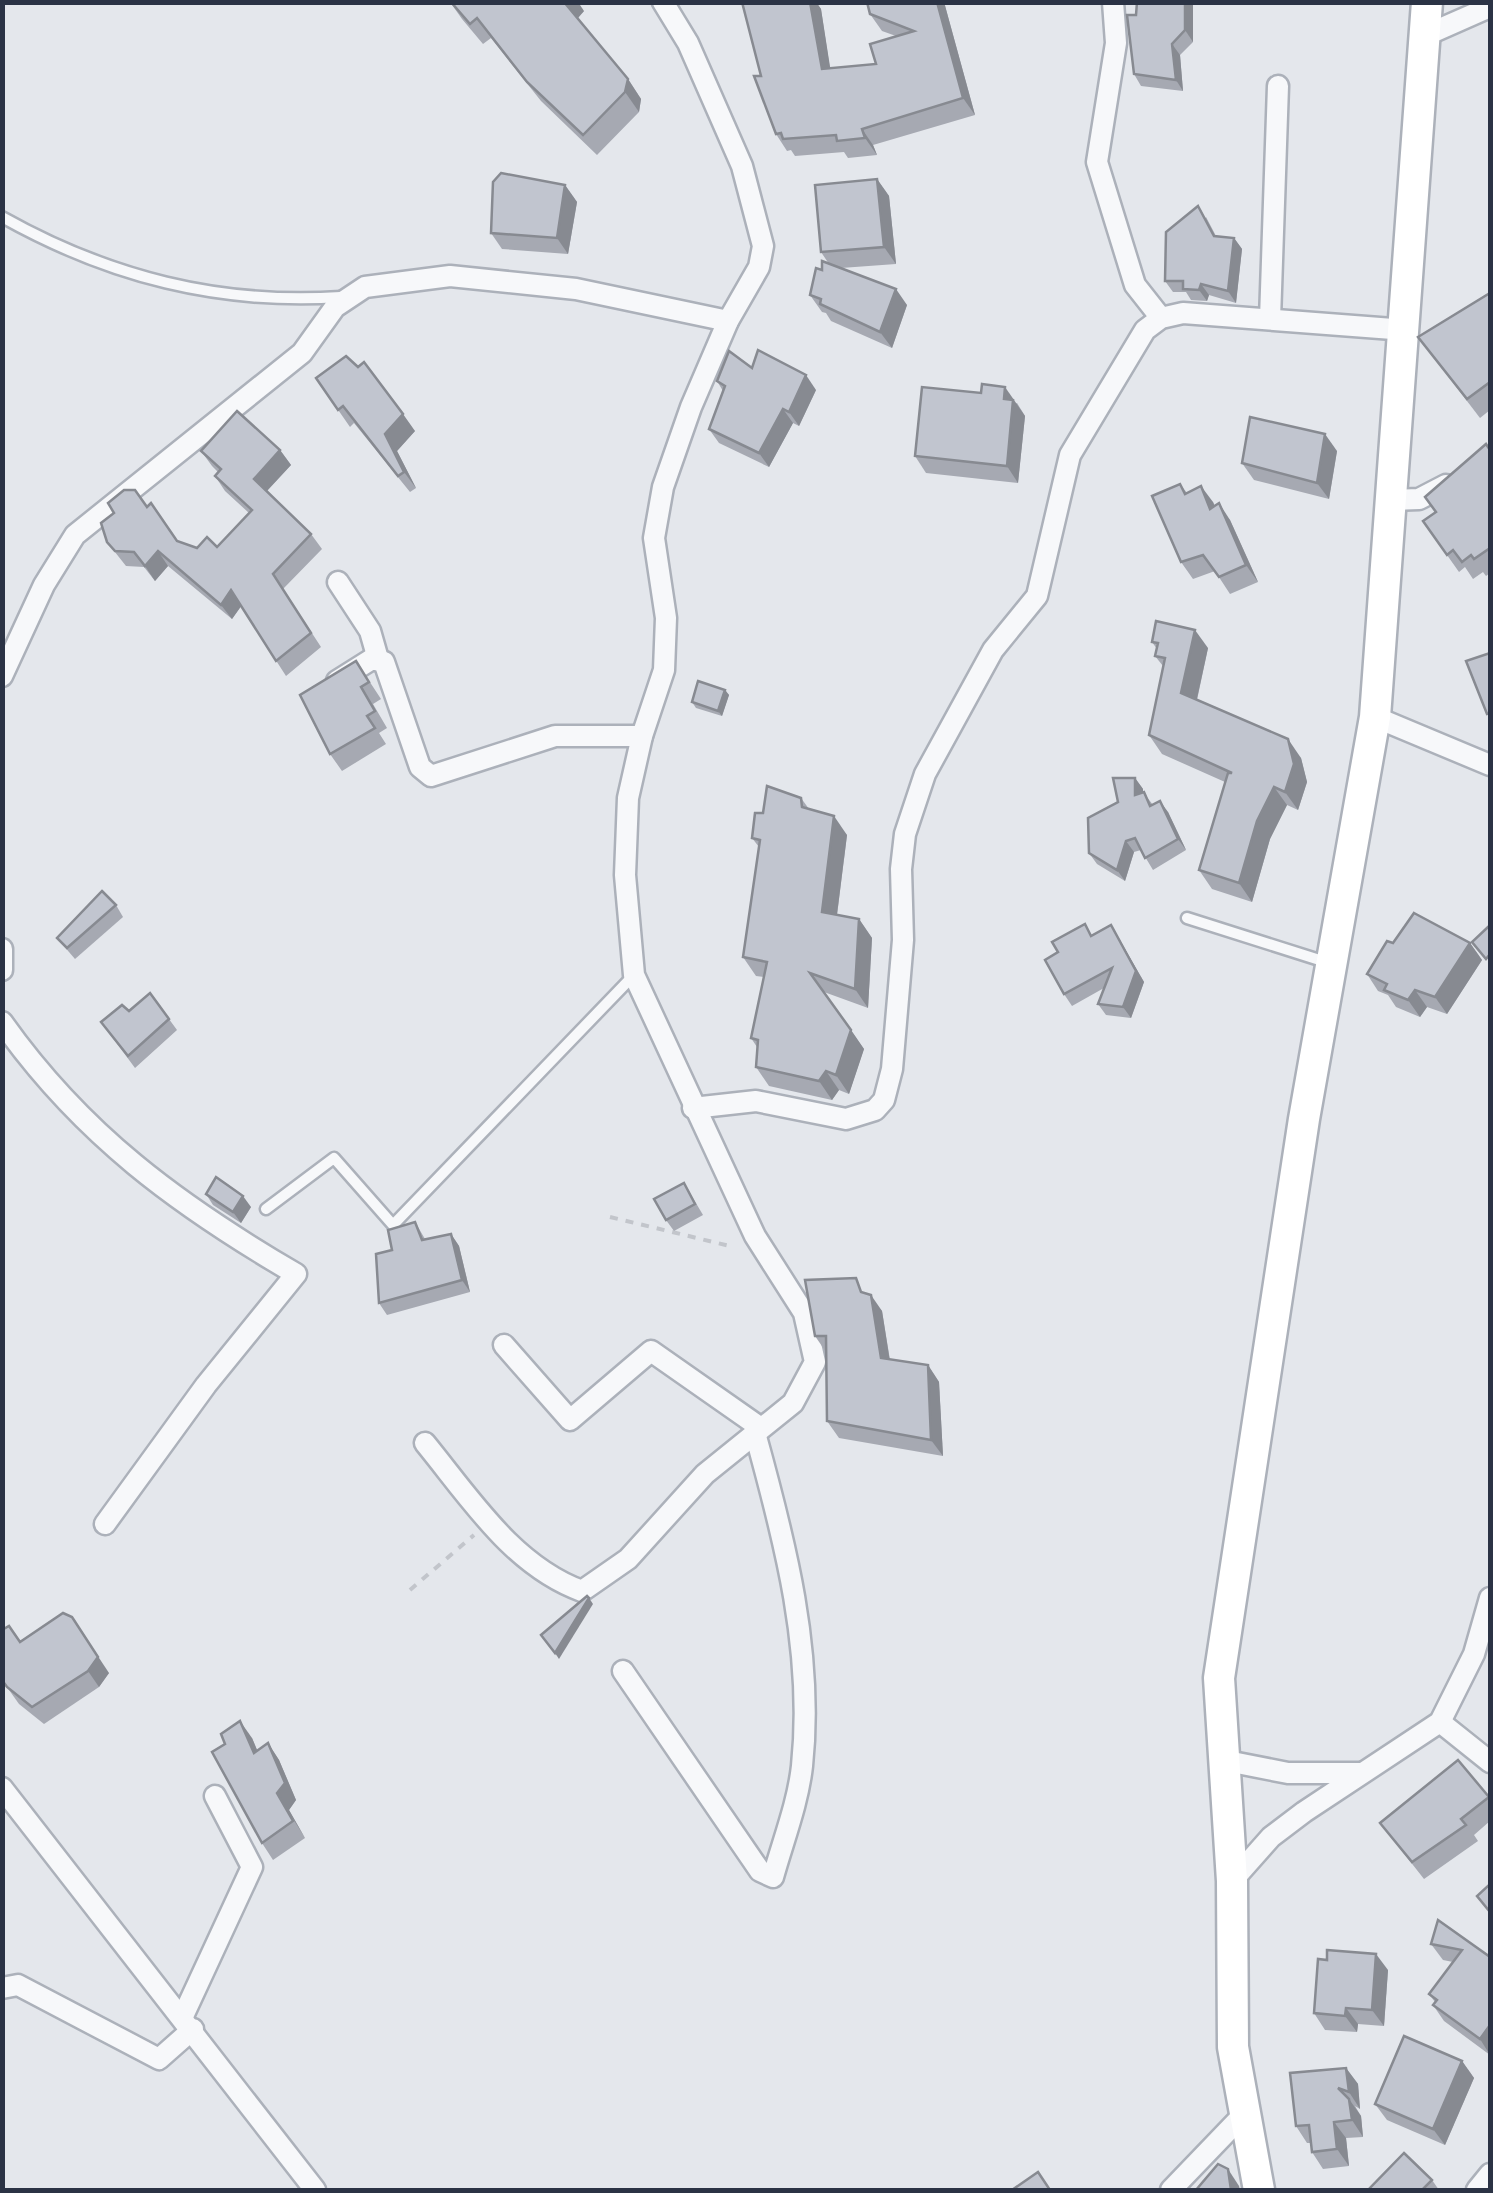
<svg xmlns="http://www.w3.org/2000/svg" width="1493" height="2193" viewBox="0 0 1493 2193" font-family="Inter,sans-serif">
<rect width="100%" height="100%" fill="#e4e7ec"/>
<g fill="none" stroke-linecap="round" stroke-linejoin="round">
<defs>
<g id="lane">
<path d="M2,217C109,277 219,305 341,297"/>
<path d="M1187,918L1329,963"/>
<path d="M266,1209L334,1158L393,1225L633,976"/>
</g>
<g id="street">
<path d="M1113,2L1116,43L1097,162L1135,285L1161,318"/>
<path d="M1424,36L1490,7"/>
<path d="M1270,319L1278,86"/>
<path d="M1391,500L1419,499L1446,485"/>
<path d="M338,582L370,631L378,659"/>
<path d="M2,676L44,585L75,535L302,353L335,307L365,287L450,276L576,289L728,321"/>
<path d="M337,681L372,659L384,662L420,767L431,776L555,736H642"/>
<path d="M1375,717L1490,765"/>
<path d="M2,949V970"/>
<path d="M2,1022C82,1135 178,1205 296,1274L206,1385L105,1524"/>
<path d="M693,1108L756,1101L846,1119L875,1110L884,1100L892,1069L903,940L901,869L905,834L925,774L993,650L1037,596L1070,455L1145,330L1161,318L1183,313L1406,330"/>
<path d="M504,1345L570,1420L651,1351L761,1428"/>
<path d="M425,1443C470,1498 513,1566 582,1591L628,1559L705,1474L793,1403L815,1362L804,1313L755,1236L634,975L625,875L628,798L642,736L664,670L666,618L654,538L663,487L691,407L728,321L759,267L763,246L742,166L688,43L663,2"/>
<path d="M623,1671L760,1871L773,1877C783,1841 798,1803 802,1766C814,1653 785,1541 755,1433"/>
<path d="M1440,1722L1490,1762"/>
<path d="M1222,1760L1288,1773H1361"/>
<path d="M2,1788L315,2190"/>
<path d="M1232,1881L1271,1837L1304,1812L1440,1722L1474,1654L1490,1598"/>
<path d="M2,1988L18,1985L159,2059L193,2029"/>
<path d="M183,2016L252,1867L215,1796"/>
<path d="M1171,2190L1244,2114"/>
<path d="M1477,2190L1490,2174"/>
</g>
<path id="secondary" d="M1259,2190L1233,2047L1232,1881L1219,1678L1304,1119L1375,717L1427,2"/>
</defs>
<!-- lane casing -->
<use href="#lane" stroke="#acb1ba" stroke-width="15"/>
<!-- street casing -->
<use href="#street" stroke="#acb1ba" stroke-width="25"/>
<!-- secondary casing -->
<use href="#secondary" stroke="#acb1ba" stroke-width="35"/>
<!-- path -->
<g stroke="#c2c5cb" stroke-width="4" stroke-dasharray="8 8" stroke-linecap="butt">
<path d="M610,1217L734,1247"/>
<path d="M410,1590L474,1535"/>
</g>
<!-- lane -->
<use href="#lane" stroke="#f7f8fa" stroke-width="10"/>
<!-- street -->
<use href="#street" stroke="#f7f8fa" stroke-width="20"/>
<!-- secondary -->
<use href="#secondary" stroke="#fff" stroke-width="30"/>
</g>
<!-- wall -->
<g fill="#a6a9b2">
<path d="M450,2L584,11L578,18L628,79L641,99L639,112L597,155L541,101L491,38L483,44L462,19Z"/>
<path d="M742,2H816L821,9L830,69L876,64L896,36L882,31L870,14L944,2L975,115L873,145L877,155L848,158L844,152L795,156L791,150L787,151L776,134Z"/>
<path d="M1193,4V42L1180,55L1183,91L1141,86L1134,74L1136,15Z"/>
<path d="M877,179L889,196L896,264L841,268L907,305L892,348L831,321L826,313L822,312L810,295L822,270L829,264L821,252Z"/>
<path d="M565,185L577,202L568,254L502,249L491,233Z"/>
<path d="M1206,217L1216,236L1234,238L1242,249L1236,303L1209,295L1207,301L1191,300L1186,292H1173L1165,281Z"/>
<path d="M1490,293V410L1480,418L1418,337Z"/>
<path d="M316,378L415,431L397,451L416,488L410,492L354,423L350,427Z"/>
<path d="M717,381L816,390L799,426L793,423L769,467L719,443L709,429L723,391Z"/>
<path d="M1017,403L1025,416L1018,483L926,473L915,456Z"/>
<path d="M280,450L291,465L267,491L311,534L322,549L283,589L321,647L286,676L241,606L232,619L168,566L155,581L144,567L126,566L107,542L147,507L177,541L197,548L217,547L249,513L225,491L215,476L218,472L212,466L201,451Z"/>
<path d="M1490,450V573L1486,576L1483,572L1473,579L1465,567L1459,572L1423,521L1436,512Z"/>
<path d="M1337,451L1329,499L1254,480L1242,463Z"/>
<path d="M1180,484L1187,493L1213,502L1215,506L1230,520L1258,582L1230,594L1215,571L1193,579L1181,562Z"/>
<path d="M1152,642L1208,648L1197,700L1301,758L1307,782L1298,810L1287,805L1270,839L1252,902L1212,889L1199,870L1225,782L1162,754L1149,735L1163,666L1155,656L1157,649Z"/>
<path d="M356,661L381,699L373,704L387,728L379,733L386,744L342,771L330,754Z"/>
<path d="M725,690L729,695L722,716L696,708L692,702Z"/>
<path d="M1135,778L1143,789V792L1153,805L1168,812L1186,850L1153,870L1141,850L1134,852L1125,881L1097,864L1089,853L1118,802Z"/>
<path d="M801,798L809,809L847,835L837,915L859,919L872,938L868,1008L824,992L864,1049L849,1094L839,1090L832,1100L769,1086L756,1067L757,1047L751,1038L764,977L756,976L743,957L759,847L752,838L763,813Z"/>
<path d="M116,905L123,917L75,959L57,938Z"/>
<path d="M1093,935L1118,937L1144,982L1131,1018L1106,1015L1098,1004L1104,988L1072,1006L1064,994Z"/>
<path d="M1393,943H1470L1482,960L1447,1014L1427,1007L1420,1017L1396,1007L1388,995L1378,991L1367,974Z"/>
<path d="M150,993L177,1030L135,1068L101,1022L129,1011Z"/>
<path d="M684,1183L703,1215L674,1231L666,1220Z"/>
<path d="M206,1194L251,1207L241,1223L213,1205Z"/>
<path d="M415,1222L425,1239L451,1234L459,1246L470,1292L387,1315L379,1303L392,1250Z"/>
<path d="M866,1293L882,1311L890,1360L928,1365L939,1382L943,1456L839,1438L827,1421L826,1352L815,1336Z"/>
<path d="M20,1641L109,1673L99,1687L44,1724L19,1704L2,1680Z"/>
<path d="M252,1738L257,1750L268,1743L279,1760L296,1800L289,1810L305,1838L273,1860L262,1843L225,1744Z"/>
<path d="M1458,1760L1490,1800V1821L1474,1835L1478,1841L1424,1879L1380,1823Z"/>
<path d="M1431,1944L1490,1957V2055L1444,2021L1433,2005L1435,2002L1429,1994L1453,1962L1443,1960Z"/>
<path d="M1388,1970L1384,2026L1358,2024L1357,2032L1325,2030L1314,2013Z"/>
<path d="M1462,2061L1474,2078L1445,2145L1387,2120L1375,2104Z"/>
<path d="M1346,2068L1358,2084L1360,2109L1355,2106L1361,2116L1363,2137L1346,2138L1349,2166L1323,2169L1312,2152L1311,2143H1307L1296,2126Z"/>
<path d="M1432,2180L1439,2190H1368Z"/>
</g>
<!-- shaded-wall -->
<g fill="#878a91">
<path d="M564,2H578L584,11L576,20Z"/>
<path d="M807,2H816L821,9L833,86L822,69Z"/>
<path d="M937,2H944L975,115L963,98Z"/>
<path d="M1185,2H1191L1193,4V42L1185,30Z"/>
<path d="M1172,44L1180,55L1183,91L1176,80Z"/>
<path d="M628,79L641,99L639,112L625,92Z"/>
<path d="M862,129L873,145L877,155L865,138Z"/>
<path d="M877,179L889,196L896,264L884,247Z"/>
<path d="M565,185L577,202L568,254L557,238Z"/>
<path d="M1234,238L1242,249L1236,303L1228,291Z"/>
<path d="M1201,284L1209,295L1207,301L1199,290Z"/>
<path d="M896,289L907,305L892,348L880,332Z"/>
<path d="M806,375L816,390L799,426L789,412Z"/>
<path d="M1005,387L1025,416L1018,483L1007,466L1004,399Z"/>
<path d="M783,409L793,423L769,467L759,453Z"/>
<path d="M403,414L415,431L397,451L416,488L404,472L385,434Z"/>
<path d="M1325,434L1337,451L1329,499L1317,483Z"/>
<path d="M280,450L291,465L264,494L254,479Z"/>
<path d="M1201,486L1213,502L1222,526L1210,509Z"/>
<path d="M1219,503L1230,520L1258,582L1246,565Z"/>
<path d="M158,551L168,566L155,581L145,566Z"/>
<path d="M231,590L242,605L232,619L221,605Z"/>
<path d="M1195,630L1208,648L1194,712L1181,693Z"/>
<path d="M725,690L729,695L722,716L718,711Z"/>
<path d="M1288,739L1301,758L1307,782L1298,810L1285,792Z"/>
<path d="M1135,778L1143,789V806L1135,795Z"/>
<path d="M1274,787L1287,805L1270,839L1252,902L1239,883L1257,821Z"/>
<path d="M1160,801L1168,812L1186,850L1178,839Z"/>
<path d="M834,816L847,835L835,930L822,912Z"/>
<path d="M1126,841L1134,852L1125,881L1117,870Z"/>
<path d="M859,919L872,938L868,1008L855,989Z"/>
<path d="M1111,925L1144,982L1131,1018L1123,1007Z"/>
<path d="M1470,943L1482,960L1447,1014L1435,997Z"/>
<path d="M1415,990L1427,1007L1420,1017L1408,1000Z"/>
<path d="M851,1030L864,1049L849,1094L836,1075Z"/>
<path d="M826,1071L839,1090L832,1100L819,1081Z"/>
<path d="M243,1196L251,1207L241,1223L233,1212Z"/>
<path d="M451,1234L459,1246L470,1292L462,1280Z"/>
<path d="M871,1295L882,1311L892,1375L881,1358Z"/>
<path d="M928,1365L939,1382L943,1456L931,1440Z"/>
<path d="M589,1598L593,1604L559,1659L555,1653Z"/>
<path d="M72,1617L109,1673L99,1687L88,1671Z"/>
<path d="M240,1721L252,1738L265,1769L254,1753Z"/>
<path d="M268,1743L279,1760L296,1800L289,1810L305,1838L277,1793Z"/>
<path d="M1376,1954L1388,1970L1384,2026L1372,2010Z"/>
<path d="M1346,2008L1358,2024L1357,2032L1345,2016Z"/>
<path d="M1490,2025V2055L1480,2039Z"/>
<path d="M1462,2061L1474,2078L1445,2145L1433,2129Z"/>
<path d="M1346,2068L1358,2084L1360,2109L1349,2092Z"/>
<path d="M1349,2099L1361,2116L1363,2137L1352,2120Z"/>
<path d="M1334,2122L1346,2138L1349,2166L1337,2149Z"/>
<path d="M1228,2169L1239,2186L1240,2190H1231Z"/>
</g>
<!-- building -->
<g fill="#c1c5cf" stroke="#878a91" stroke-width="2.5">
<path d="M451,2H564L628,79L625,92L583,135L527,82L477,18L470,24Z"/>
<path d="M742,2H810L822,69L876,64L870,44L914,31L870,14L867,2H937L963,98L862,129L865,138L837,141L836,135L783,139L781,133L776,134L754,76H761Z"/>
<path d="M1137,2H1185V30L1172,44L1176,80L1134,74L1127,15H1136Z"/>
<path d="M501,173L565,185L557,238L491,233L493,182Z"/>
<path d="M877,179L884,247L821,252L815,185Z"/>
<path d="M1198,206L1214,236L1234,238L1228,291L1201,284L1199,290L1183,289V281H1165L1166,232Z"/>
<path d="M822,261L896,289L880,332L820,304L821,299L810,295L816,268L822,270Z"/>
<path d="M1490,293V382L1467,399L1418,337Z"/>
<path d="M758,350L806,375L789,412L783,409L759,453L709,429L725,386L717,381L729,351L752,368Z"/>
<path d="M346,356L358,367L364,362L403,414L385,434L404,472L398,476L343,406L338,410L316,378Z"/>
<path d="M982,384L1005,387L1004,399L1013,400L1007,466L915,456L922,387L981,393Z"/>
<path d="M237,411L280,450L254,479L311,534L273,574L311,633L276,661L231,590L221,605L158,551L145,566L134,552L115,551L107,542L101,523L114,513L108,503L124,490H135L147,507L151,503L177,541L197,548L207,537L217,547L252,510L215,476L221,469L201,451Z"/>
<path d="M1250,417L1325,434L1317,483L1242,463Z"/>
<path d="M1486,444L1490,450V548L1474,559L1471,555L1462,562L1453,550L1447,555L1423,521L1436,512L1425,497Z"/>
<path d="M1180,484L1185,494L1201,486L1210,509L1219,503L1246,565L1219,577L1203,555L1181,562L1152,496Z"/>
<path d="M1156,621L1195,630L1181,693L1288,739L1294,764L1285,792L1274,787L1257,821L1239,883L1199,870L1228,773H1232L1149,735L1165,658L1155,656L1158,643L1152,642Z"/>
<path d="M1490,653V713L1487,714L1466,661Z"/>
<path d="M356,661L369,682L361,687L375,711L367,716L375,728L330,754L300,695Z"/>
<path d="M698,681L725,690L718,711L692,702Z"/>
<path d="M1113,778H1135V795L1144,792L1150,806L1160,801L1178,839L1145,858L1135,838L1126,841L1117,870L1089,853L1088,818L1118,802Z"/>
<path d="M767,786L801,798L802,807L834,816L822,912L859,919L855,989L810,973L851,1030L836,1075L826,1071L819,1081L756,1067L758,1040L751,1038L767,962L743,957L760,840L752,838L755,813H763Z"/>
<path d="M102,891L116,905L67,948L57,938Z"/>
<path d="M1414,913L1470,943L1435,997L1415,990L1408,1000L1384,990L1387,984L1367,974L1387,941L1393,943Z"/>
<path d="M1085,924L1091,936L1111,925L1136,971L1123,1007L1098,1004L1112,968L1064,994L1045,960L1058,952L1052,942Z"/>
<path d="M1488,927L1490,930V954L1486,959L1472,942Z"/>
<path d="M150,993L169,1019L128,1056L101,1022L122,1005L129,1011Z"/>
<path d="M216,1177L243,1196L233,1212L206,1194Z"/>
<path d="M684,1183L695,1204L666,1220L654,1199Z"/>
<path d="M415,1222L422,1240L451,1234L462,1280L379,1303L376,1254L392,1250L388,1230Z"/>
<path d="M856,1278L861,1292L871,1295L881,1358L928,1365L931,1440L827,1421L826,1336H815L805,1280Z"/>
<path d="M587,1596L589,1598L555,1653L541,1635Z"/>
<path d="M63,1613L72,1617L98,1657L88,1671L32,1707L7,1687L2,1680V1630L9,1626L20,1642Z"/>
<path d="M240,1721L254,1753L268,1743L285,1783L277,1793L293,1821L262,1843L212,1752L225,1744L221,1734Z"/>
<path d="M1458,1760L1489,1797L1461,1819L1466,1825L1412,1862L1380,1823Z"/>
<path d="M1490,1884V1912L1477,1896Z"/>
<path d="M1438,1920L1490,1957V2025L1480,2039L1433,2005L1437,2000L1429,1994L1462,1950L1431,1944Z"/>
<path d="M1327,1950L1376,1954L1372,2010L1346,2008L1345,2016L1314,2013L1318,1959L1327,1960Z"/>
<path d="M1404,2036L1462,2061L1433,2129L1375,2104Z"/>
<path d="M1346,2068L1349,2092L1338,2088L1349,2099L1352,2120L1334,2122L1337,2149L1312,2152L1309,2125L1296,2126L1290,2073Z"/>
<path d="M1404,2153L1432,2180L1422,2190H1368Z"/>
<path d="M1218,2164L1228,2169L1231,2190H1196Z"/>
<path d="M1038,2172L1050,2190H1012Z"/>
</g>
<!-- border -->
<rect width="1493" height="2193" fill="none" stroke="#2b3345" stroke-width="10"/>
</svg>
